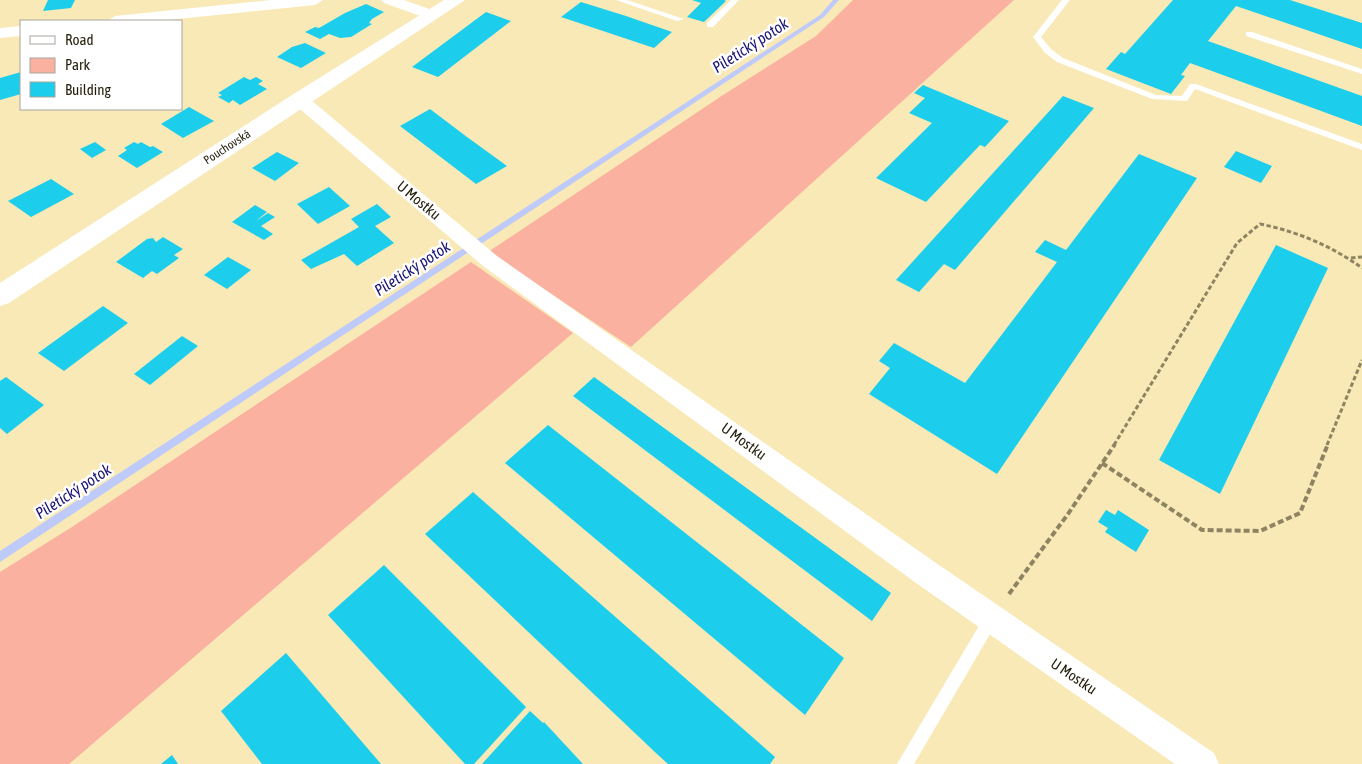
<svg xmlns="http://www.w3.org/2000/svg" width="1362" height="764" viewBox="0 0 1362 764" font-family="'Asap Condensed',sans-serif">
<rect width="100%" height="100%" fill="#f8e9b7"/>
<!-- green -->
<g fill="#fbb1a0">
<path d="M853,0H1014L631,347L488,252L723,95L816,36Z"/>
<path d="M471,262L573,333L69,764H0V572L72,527Z"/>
</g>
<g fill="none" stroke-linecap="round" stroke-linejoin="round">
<!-- stream -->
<path fill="#becaf9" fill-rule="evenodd" d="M833,0H839L824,17L0,562V551L820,15Z"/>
</g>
<!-- building -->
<g fill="#1cceec">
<path d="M48,0H75L71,8L43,11Z"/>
<path d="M692,0H724L726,1L704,22L687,17L701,3Z"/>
<path d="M1173,0H1290L1362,23V49L1236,6L1208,41L1362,96V126L1190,63L1181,75L1185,76L1171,94L1106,69L1121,52L1125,54Z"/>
<path d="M581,2L626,16L672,32L654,48L561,17Z"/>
<path d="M366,4L384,12L372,19L369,23L372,24L351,37L340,38L329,34L320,39L305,32L315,27L319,28L345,13Z"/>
<path d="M486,12L511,21L438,77L412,67Z"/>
<path d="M305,43L326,53L301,68L277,57L292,47Z"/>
<path d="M21,72V94L0,100V78Z"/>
<path d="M244,77L250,80L256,77L263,81L258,84L267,89L240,105L233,100L229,103L218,97L222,95L218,93Z"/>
<path d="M923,85L1009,121L985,147L980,145L926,202L876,178L932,123L909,113L925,98L914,93Z"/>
<path d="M1063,96L1094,108L955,270L944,264L919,292L896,280Z"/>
<path d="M189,107L214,121L183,138L161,124Z"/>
<path d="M430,109L467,137L507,166L476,184L400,126Z"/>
<path d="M95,142L106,150L92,158L80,149Z"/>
<path d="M134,142L138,144L141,142L150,147L153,146L163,152L137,168L118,156L127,150L124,148Z"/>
<path d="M1236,151L1272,166L1261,183L1224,167Z"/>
<path d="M277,152L299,163L275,181L252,168Z"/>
<path d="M1139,154L1197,178L997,474L869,394L890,368L879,361L894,343L965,383L1057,262L1035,252L1045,240L1066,250Z"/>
<path d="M51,179L74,194L31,217L8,201Z"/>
<path d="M329,187L350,206L318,224L297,204Z"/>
<path d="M377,204L391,217L375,226L394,243L357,266L344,254L311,269L301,260L359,227L351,219Z"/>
<path d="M255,205L267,212L256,221L268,213L275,217L261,226L273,234L264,240L232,222Z"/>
<path d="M163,237L183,249L174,255L179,258L157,274L152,271L143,278L116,262L147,239L153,238L156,242Z"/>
<path d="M1276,245L1328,268L1220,494L1159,460Z"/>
<path d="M228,257L251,270L227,289L204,275Z"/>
<path d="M103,306L128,323L64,371L38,353Z"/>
<path d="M182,336L198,346L150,385L134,374Z"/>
<path d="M6,377L44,405L7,434L0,428V381Z"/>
<path d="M594,377L891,593L872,621L573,396Z"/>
<path d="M548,425L844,658L805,715L505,463Z"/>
<path d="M473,492L775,757L770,764H668L657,754L425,534Z"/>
<path d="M1106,510L1115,515L1118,510L1149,530L1136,552L1105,532L1108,528L1098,522Z"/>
<path d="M384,565L526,707L474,764H465L328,615Z"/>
<path d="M286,653L357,736L381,764H262L221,711Z"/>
<path d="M530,711L543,723L544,722L583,764H482Z"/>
<path d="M172,755L178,764H161Z"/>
</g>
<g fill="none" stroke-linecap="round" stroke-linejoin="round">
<!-- path-far1 -->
<g stroke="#8e8461" stroke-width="3" stroke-dasharray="4.5 2.5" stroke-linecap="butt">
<path d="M1351,258L1362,257"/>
<path d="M1114,445L1237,243L1260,224C1296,231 1332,246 1362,268"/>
<path d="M1327,445L1362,360"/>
</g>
<!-- path -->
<g stroke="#8e8461" stroke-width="4" stroke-dasharray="6 3" stroke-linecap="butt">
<path d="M1102,463L1202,530L1260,531L1300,513L1328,444"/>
<path d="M1009,594L1068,514L1115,444"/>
</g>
<!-- lane -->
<g fill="#fff" fill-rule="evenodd">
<path d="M616,0H627L684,19L677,21Z"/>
<path d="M731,0H739L713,27H707V23Z"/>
<path d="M1062,0H1070L1041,37L1051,49L1063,58L1156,95L1182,96L1190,84H1196L1362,144V150L1195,89L1187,101L1152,99L1057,62L1045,53L1033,37Z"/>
<path d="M1246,32H1252L1362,69V74L1246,36Z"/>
<path d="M991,612L996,614L998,619L996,624L914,764H897L986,614Z"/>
</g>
<!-- street -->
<g fill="#fff" fill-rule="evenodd">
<path d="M271,0H323L315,5L158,21H107L115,16Z"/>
<path d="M381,0H404L438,12L440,15L432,20L426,18L384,3Z"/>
<path d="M21,26V36L0,38V28Z"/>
<path d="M299,94L305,95L497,256L936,563L1214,753L1219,764H1175L916,583L483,266L293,103L290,99L293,95Z"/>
</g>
<!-- secondary -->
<path fill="#fff" fill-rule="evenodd" d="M444,0H465L9,303L0,306V283L292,95Z"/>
</g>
<g text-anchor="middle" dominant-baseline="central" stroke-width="5" stroke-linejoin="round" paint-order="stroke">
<!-- far-street labels -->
<g font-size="12" fill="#241f0b" stroke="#fff">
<text transform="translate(227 147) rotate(-33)">Pouchovská</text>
</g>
<!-- street labels -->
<g font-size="15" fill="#241f0b" stroke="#fff">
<text transform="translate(419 200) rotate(40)">U Mostku</text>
<text transform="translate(744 441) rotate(36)">U Mostku</text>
<text transform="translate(1074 676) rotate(34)">U Mostku</text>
</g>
<!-- water labels -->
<g font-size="16" font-style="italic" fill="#1b1478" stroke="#fff">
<text transform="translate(750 45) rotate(-33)">Piletický potok</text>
<text transform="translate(412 268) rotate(-33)">Piletický potok</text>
<text transform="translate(73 491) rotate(-33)">Piletický potok</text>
</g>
</g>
<!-- legend -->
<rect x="20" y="20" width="162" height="90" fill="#ffffff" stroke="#a7a59d"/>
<rect x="30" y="36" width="25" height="8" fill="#ffffff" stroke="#a7a59d"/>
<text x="65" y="45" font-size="15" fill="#241f0b">Road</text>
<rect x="30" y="58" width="25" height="15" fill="#fbb1a0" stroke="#a7a59d"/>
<text x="65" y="70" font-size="15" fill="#241f0b">Park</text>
<rect x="30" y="82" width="25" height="15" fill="#1cceec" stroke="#a7a59d"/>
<text x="65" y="95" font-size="15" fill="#241f0b">Building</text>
</svg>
